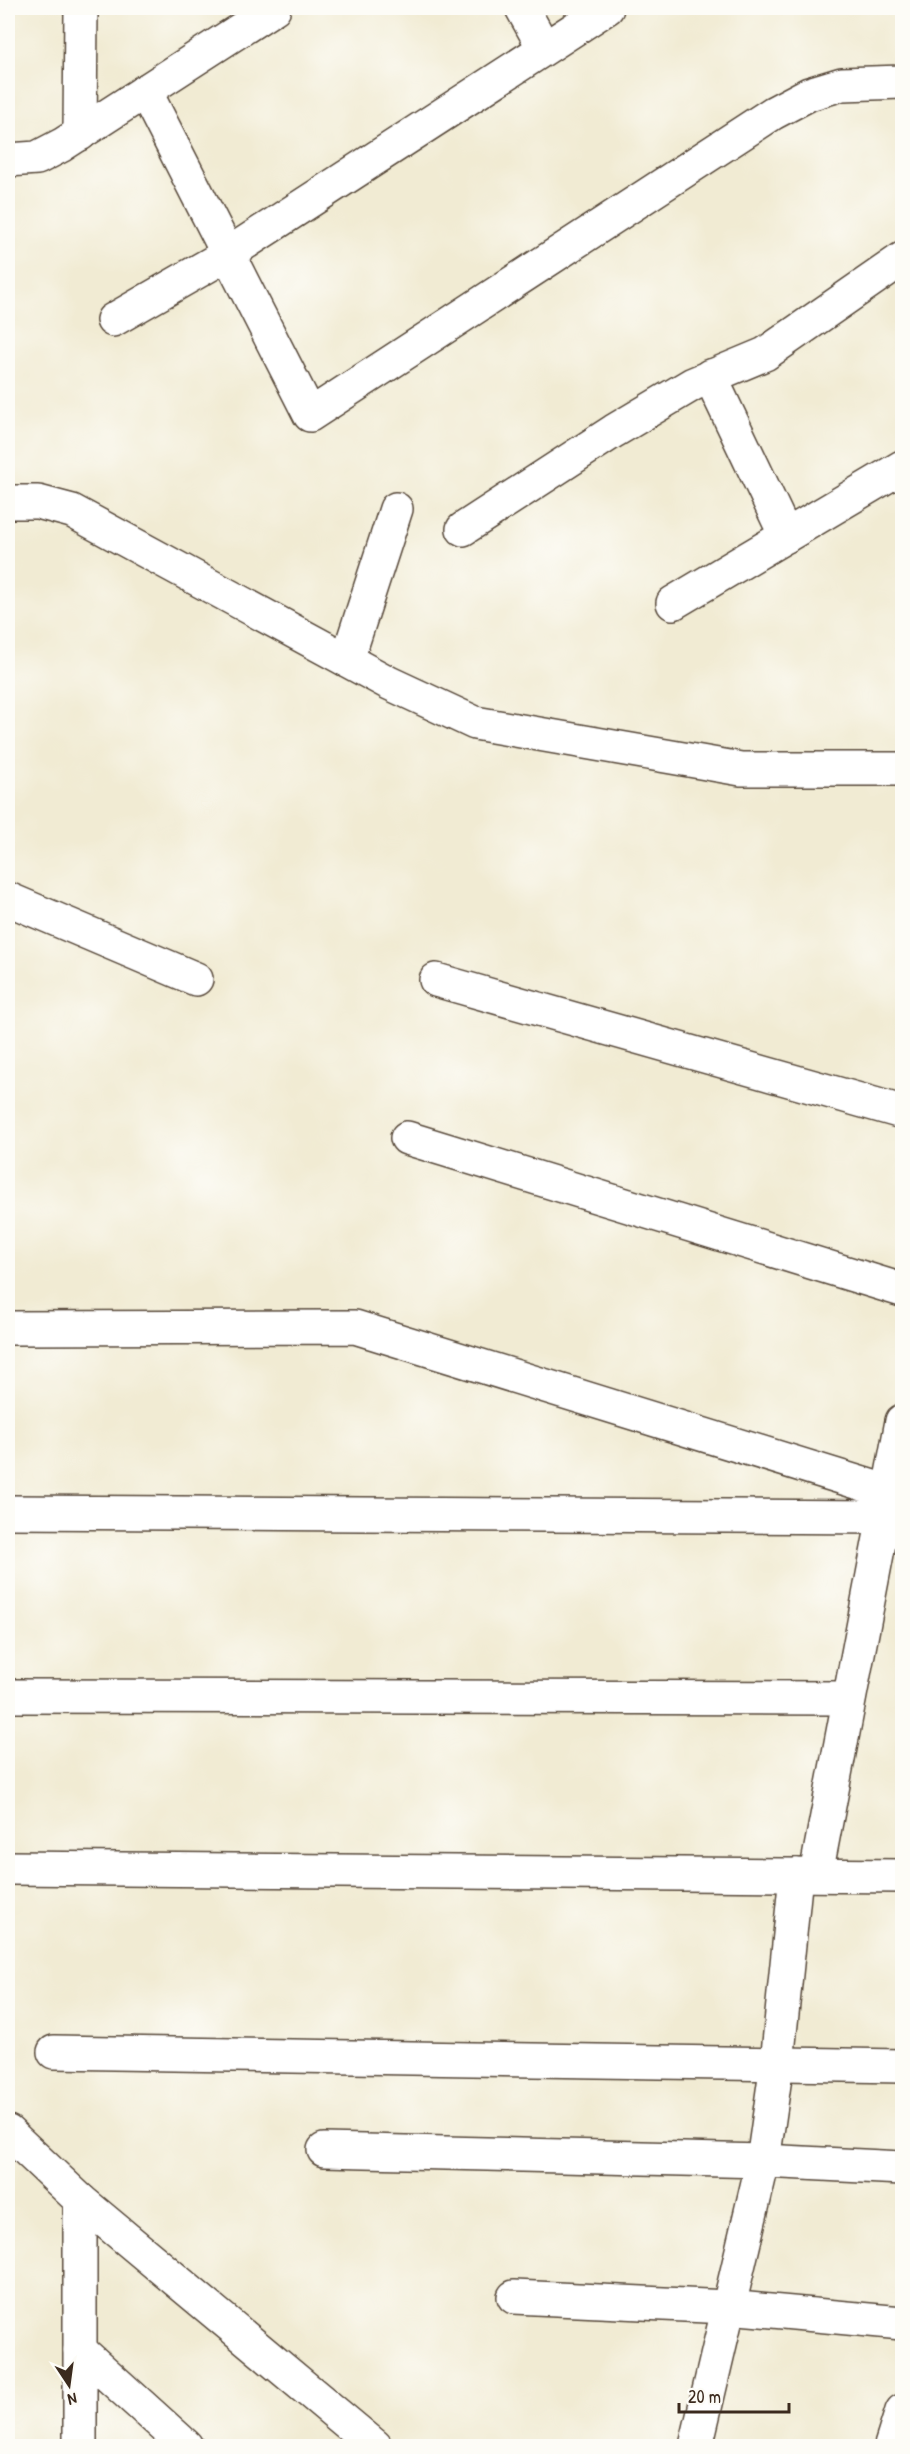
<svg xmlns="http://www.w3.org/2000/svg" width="910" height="2454" viewBox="0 0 910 2454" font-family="'Patrick Hand',sans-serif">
<rect width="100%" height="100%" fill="#fdfcf7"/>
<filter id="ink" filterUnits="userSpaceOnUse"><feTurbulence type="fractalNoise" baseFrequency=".0167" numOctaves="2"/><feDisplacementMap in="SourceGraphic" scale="12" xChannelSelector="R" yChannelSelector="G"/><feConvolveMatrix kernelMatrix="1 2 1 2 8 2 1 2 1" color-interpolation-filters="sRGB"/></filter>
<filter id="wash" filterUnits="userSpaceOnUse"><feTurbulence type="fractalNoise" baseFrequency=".008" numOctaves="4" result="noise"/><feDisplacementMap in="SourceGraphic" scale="24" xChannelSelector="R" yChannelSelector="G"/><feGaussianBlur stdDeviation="1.35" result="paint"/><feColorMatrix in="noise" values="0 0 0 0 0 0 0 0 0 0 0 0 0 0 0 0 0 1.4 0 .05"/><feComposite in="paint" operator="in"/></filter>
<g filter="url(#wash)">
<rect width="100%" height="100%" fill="#f1ebd3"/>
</g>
<g filter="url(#ink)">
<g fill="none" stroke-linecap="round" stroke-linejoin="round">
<defs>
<g id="street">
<path d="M522,8L544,48"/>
<path d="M145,91L310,415L773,113L809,94L842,84L902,82"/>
<path d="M80,134L81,8"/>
<path d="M8,160L37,158L62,145L274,8"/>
<path d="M113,320L228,254L607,8"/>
<path d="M710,376L786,536"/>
<path d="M8,502H38L72,511L389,683L475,723L741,769H902"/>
<path d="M463,529L614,431L693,384L765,354L902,259"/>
<path d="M673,603L902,467"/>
<path d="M347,660L396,509"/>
<path d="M8,899L196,979"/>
<path d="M436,980L902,1112"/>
<path d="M407,1138L902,1290"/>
<path d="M8,1328L355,1327L889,1492"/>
<path d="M8,1512L884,1517L902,1421"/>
<path d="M8,1696L849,1698"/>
<path d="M8,1868L902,1876"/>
<path d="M816,1874L884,1517"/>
<path d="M54,2052L902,2066"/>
<path d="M8,2132L80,2200L375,2446"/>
<path d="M324,2150L763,2161L902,2168"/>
<path d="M514,2297L728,2307L902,2323"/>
<path d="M80,2350L186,2446"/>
<path d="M80,2446V2200"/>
<path d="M696,2446L763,2161L777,2063L796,1875"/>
<path d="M891,2446L902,2411"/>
</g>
</defs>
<!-- street casing -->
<use href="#street" stroke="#564739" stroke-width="36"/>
<!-- street -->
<use href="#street" stroke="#fff" stroke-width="33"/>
</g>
</g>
<!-- margin -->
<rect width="910" height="2454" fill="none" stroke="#fdfcf7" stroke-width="30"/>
<!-- north arrow -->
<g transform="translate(69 2385) rotate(167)" stroke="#fdfcf7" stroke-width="4.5" paint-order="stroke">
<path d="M0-4.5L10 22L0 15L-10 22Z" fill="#3b2a1e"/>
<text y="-9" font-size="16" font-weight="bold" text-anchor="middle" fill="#3b2a1e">N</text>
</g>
<!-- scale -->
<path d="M679 2403v9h110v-9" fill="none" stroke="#3b2a1e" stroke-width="3"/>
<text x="688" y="2403" font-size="18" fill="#3b2a1e" stroke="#fdfcf7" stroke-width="4.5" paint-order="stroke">20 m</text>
</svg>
